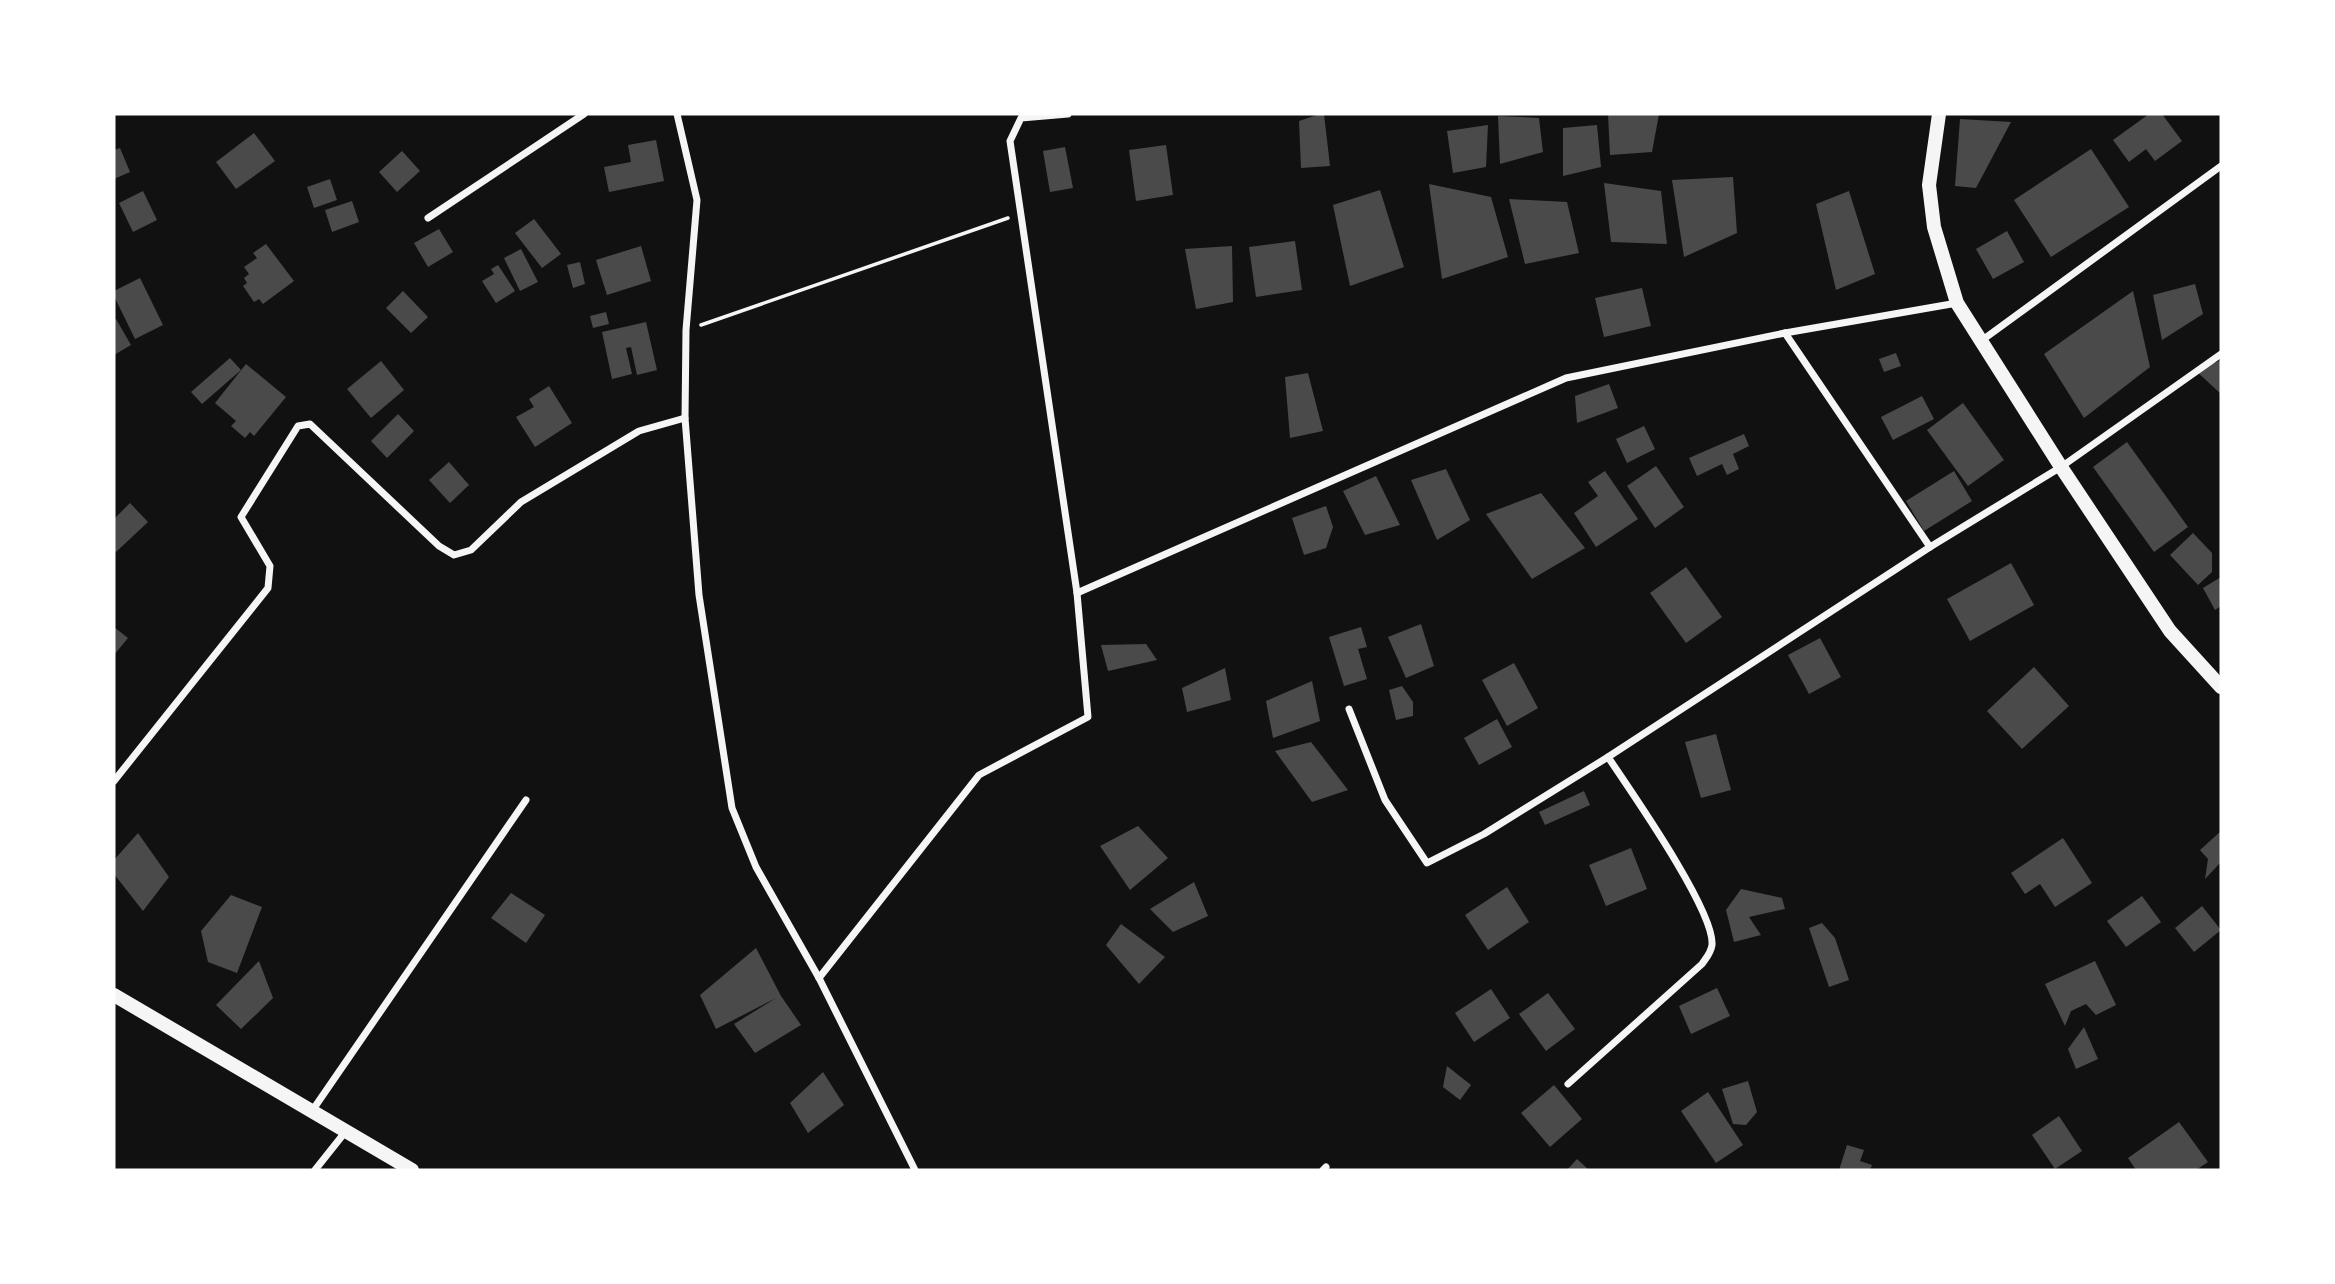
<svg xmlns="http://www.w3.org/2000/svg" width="2335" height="1284" viewBox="0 0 2335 1284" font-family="'Exo 2',sans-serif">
<rect width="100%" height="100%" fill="#111"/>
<!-- building -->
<g fill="#4a4a4a">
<path d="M1320,114H1324L1330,166L1301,168L1299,121Z"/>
<path d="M1608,114H1659L1652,152L1610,155Z"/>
<path d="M2149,114H2162L2182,141L2155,161L2146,149L2129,162L2113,140Z"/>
<path d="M1498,116L1539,118L1543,152L1500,164Z"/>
<path d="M1960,119L2011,122L1976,188L1955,186Z"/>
<path d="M1488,125L1486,167L1453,173L1447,131Z"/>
<path d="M1597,125L1601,167L1563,176V128Z"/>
<path d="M254,133L275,161L236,189L216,162Z"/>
<path d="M656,140L664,181L609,192L604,167L631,162L628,145Z"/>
<path d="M1166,145L1173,195L1136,201L1129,150Z"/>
<path d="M1065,147L1073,188L1050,192L1043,151Z"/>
<path d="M120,148L130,172L114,179V150Z"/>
<path d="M2091,149L2129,207L2051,257L2014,200Z"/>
<path d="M402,151L420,171L397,192L379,172Z"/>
<path d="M1733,177L1737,233L1684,257L1672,180Z"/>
<path d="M330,179L337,200L314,208L307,187Z"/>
<path d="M1604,183L1661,191L1667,244L1611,242Z"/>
<path d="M1429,184L1491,197L1508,257L1442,279Z"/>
<path d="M1380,190L1404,267L1350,286L1333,205Z"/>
<path d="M143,191L157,220L133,232L119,203Z"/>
<path d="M1849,191L1875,274L1836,290L1816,204Z"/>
<path d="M1509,199L1567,202L1579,253L1525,264Z"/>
<path d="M352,201L359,222L332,232L325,210Z"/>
<path d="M534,219L561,254L542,268L515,233Z"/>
<path d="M439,229L453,252L428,267L414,243Z"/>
<path d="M2007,231L2024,262L1993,279L1976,249Z"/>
<path d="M1295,241L1302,290L1256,297L1249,247Z"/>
<path d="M266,244L294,281L263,304L259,299L254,302L243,286L247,283L244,278L249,274L244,267L257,258L253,253Z"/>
<path d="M641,246L651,281L607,295L596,260Z"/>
<path d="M1232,246L1233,302L1196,309L1185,249Z"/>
<path d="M521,249L538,282L520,291L504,258Z"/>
<path d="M580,262L585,284L573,288L567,265Z"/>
<path d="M498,265L515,291L496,303L482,281L494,274L491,269Z"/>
<path d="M140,278L163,325L135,339L114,296V291Z"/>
<path d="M2195,284L2203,314L2162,340L2153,295Z"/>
<path d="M1642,288L1651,326L1604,337L1595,298Z"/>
<path d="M403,291L428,317L411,333L386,308Z"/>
<path d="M2133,291L2150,367L2084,418L2044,354Z"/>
<path d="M606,312L609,324L593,328L590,316Z"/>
<path d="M116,319L131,345L114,355V320Z"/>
<path d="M646,322L657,370L637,375L631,347L626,348L632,374L612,379L602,332Z"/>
<path d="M1896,353L1901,366L1884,372L1879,359Z"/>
<path d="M230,358L241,370L202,404L191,392Z"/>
<path d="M2221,360V394L2196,371Z"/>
<path d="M381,361L404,390L371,418L347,389Z"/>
<path d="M246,364L286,397L254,436L250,432L245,438L231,426L236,421L215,403Z"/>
<path d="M1308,373L1323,431L1290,438L1285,377Z"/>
<path d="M1609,384L1618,408L1577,423L1575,396Z"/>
<path d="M549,386L572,423L535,447L516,417L534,407L529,399Z"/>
<path d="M1922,396L1934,419L1893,440L1881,417Z"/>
<path d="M1963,403L2004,460L1968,486L1927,430Z"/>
<path d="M398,414L414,431L387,458L371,441Z"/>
<path d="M1644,426L1655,449L1627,463L1616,439Z"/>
<path d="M1744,434L1749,446L1733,454L1739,469L1727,475L1722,464L1697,476L1689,458Z"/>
<path d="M2127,442L2188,527L2154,552L2093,467Z"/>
<path d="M449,462L469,485L450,503L429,480Z"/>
<path d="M1656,466L1684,507L1655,528L1627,486Z"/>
<path d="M1446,469L1470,520L1437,540L1411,480Z"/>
<path d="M1605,471L1638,519L1596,547L1574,513L1598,496L1588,482Z"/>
<path d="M1954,471L1972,501L1924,531L1906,501Z"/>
<path d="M1376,476L1400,525L1365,535L1343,491Z"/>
<path d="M1541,493L1585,548L1532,579L1486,514Z"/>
<path d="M130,503L148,522L116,552L114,549V519Z"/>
<path d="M1326,506L1333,527L1326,548L1304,555L1292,518Z"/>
<path d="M2193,533L2212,553V572L2198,585L2170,555Z"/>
<path d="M2011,563L2034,605L1970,641L1947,599Z"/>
<path d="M1686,567L1722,617L1686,643L1650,593Z"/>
<path d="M2221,577V606L2215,610L2203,588Z"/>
<path d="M1421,624L1434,666L1406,678L1388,637Z"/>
<path d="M114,627L128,638L114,655Z"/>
<path d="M1361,627L1367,647L1358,649L1367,679L1344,686L1329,637Z"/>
<path d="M1820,638L1841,677L1809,694L1788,655Z"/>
<path d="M1146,644L1157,660L1108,671L1101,645Z"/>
<path d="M1514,663L1538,708L1507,726L1482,680Z"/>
<path d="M2034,667L2069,706L2022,749L1987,711Z"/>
<path d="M1225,668L1231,700L1187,712L1182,688Z"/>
<path d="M1312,681L1320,721L1273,738L1266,701Z"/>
<path d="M1402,686L1413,702V716L1396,720L1389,690Z"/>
<path d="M1497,719L1512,747L1479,765L1464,738Z"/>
<path d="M1716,734L1731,790L1701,798L1685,742Z"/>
<path d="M1311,742L1348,790L1312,802L1275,751Z"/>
<path d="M1584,791L1590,805L1545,825L1539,812Z"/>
<path d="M1138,826L1168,858L1130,890L1100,846Z"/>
<path d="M2221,831V862L2205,879L2208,859L2200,850Z"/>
<path d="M138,833L169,877L143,911L114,874V860Z"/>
<path d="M2063,838L2092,883L2055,907L2040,884L2025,894L2011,873Z"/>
<path d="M1631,848L1647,889L1606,906L1589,865Z"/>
<path d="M1194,882L1208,916L1173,932L1150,909Z"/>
<path d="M1507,887L1529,922L1488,950L1465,915Z"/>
<path d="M1741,889L1782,898L1785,909L1749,917L1761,935L1734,942L1726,910Z"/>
<path d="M511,893L545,915L526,943L491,918Z"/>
<path d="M231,895L262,907L237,973L208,962L201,931Z"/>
<path d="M2142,896L2161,922L2126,947L2107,921Z"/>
<path d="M2202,906L2221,930L2194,952L2175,928Z"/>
<path d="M1822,923L1835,938L1849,980L1829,987L1809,928Z"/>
<path d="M1121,924L1165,957L1139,984L1106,945Z"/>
<path d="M756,948L781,996L801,1025L755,1053L734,1024L776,998L716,1029L700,995Z"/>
<path d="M259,961L273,998L241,1029L216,1005Z"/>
<path d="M2095,961L2116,1005L2096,1015L2086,1004L2071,1011L2065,1026L2045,984Z"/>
<path d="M1717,988L1730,1016L1691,1034L1679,1006Z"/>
<path d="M1491,989L1510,1018L1474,1042L1455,1013Z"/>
<path d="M1548,993L1575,1029L1546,1051L1519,1014Z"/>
<path d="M2084,1027L2098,1059L2076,1069L2068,1049Z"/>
<path d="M1447,1066L1471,1085L1460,1100L1443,1087Z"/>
<path d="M823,1072L844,1105L808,1133L790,1103Z"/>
<path d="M1748,1081L1757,1112L1746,1125L1733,1124L1722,1089Z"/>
<path d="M1554,1085L1582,1119L1550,1147L1521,1113Z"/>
<path d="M1708,1092L1743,1145L1716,1163L1681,1111Z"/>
<path d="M2059,1116L2082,1151L2055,1169L2032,1135Z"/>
<path d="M2179,1122L2208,1162L2196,1170H2136L2128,1158Z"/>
<path d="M1847,1145L1864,1150L1860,1161L1872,1165L1870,1170H1839Z"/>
<path d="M1577,1159L1589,1170H1567Z"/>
</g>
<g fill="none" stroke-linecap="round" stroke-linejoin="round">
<!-- path -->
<path stroke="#f5f5f5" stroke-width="3.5" d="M701,325L1008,218"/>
<!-- minor -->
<g stroke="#f5f5f5" stroke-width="7">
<path d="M677,114L697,200L686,330L685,418L699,595L732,808L756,867L819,978L915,1170"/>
<path d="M428,218L584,114"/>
<path d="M1785,333L1930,547"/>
<path d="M1981,341L2221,166"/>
<path d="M1077,593L1566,378L1785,333L1957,303"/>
<path d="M1349,709L1385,800L1427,863L1484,834L1608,757"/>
<path d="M114,781L268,588L270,566L241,517L298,426L310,424L439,546L454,555L471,550L521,502L639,431L685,418"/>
<path d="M819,978L979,775L1088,717L1077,593L1010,141L1021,118L1068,114"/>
<path d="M1568,1084L1702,964C1706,958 1711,953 1712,945C1715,911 1630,790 1608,757L1930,547L2061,467L2221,354"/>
<path d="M312,1111L526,800"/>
<path d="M315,1170L346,1131"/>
<path d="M1323,1170L1326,1167"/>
</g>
<!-- primary -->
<g stroke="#f5f5f5" stroke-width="14">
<path d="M1939,114L1929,185L1934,227L1957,303L2061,467L2170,631L2221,687"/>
<path d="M114,995L412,1170"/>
</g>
</g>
<!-- border -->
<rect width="2335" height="1284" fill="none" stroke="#ffffff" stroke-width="231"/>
</svg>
